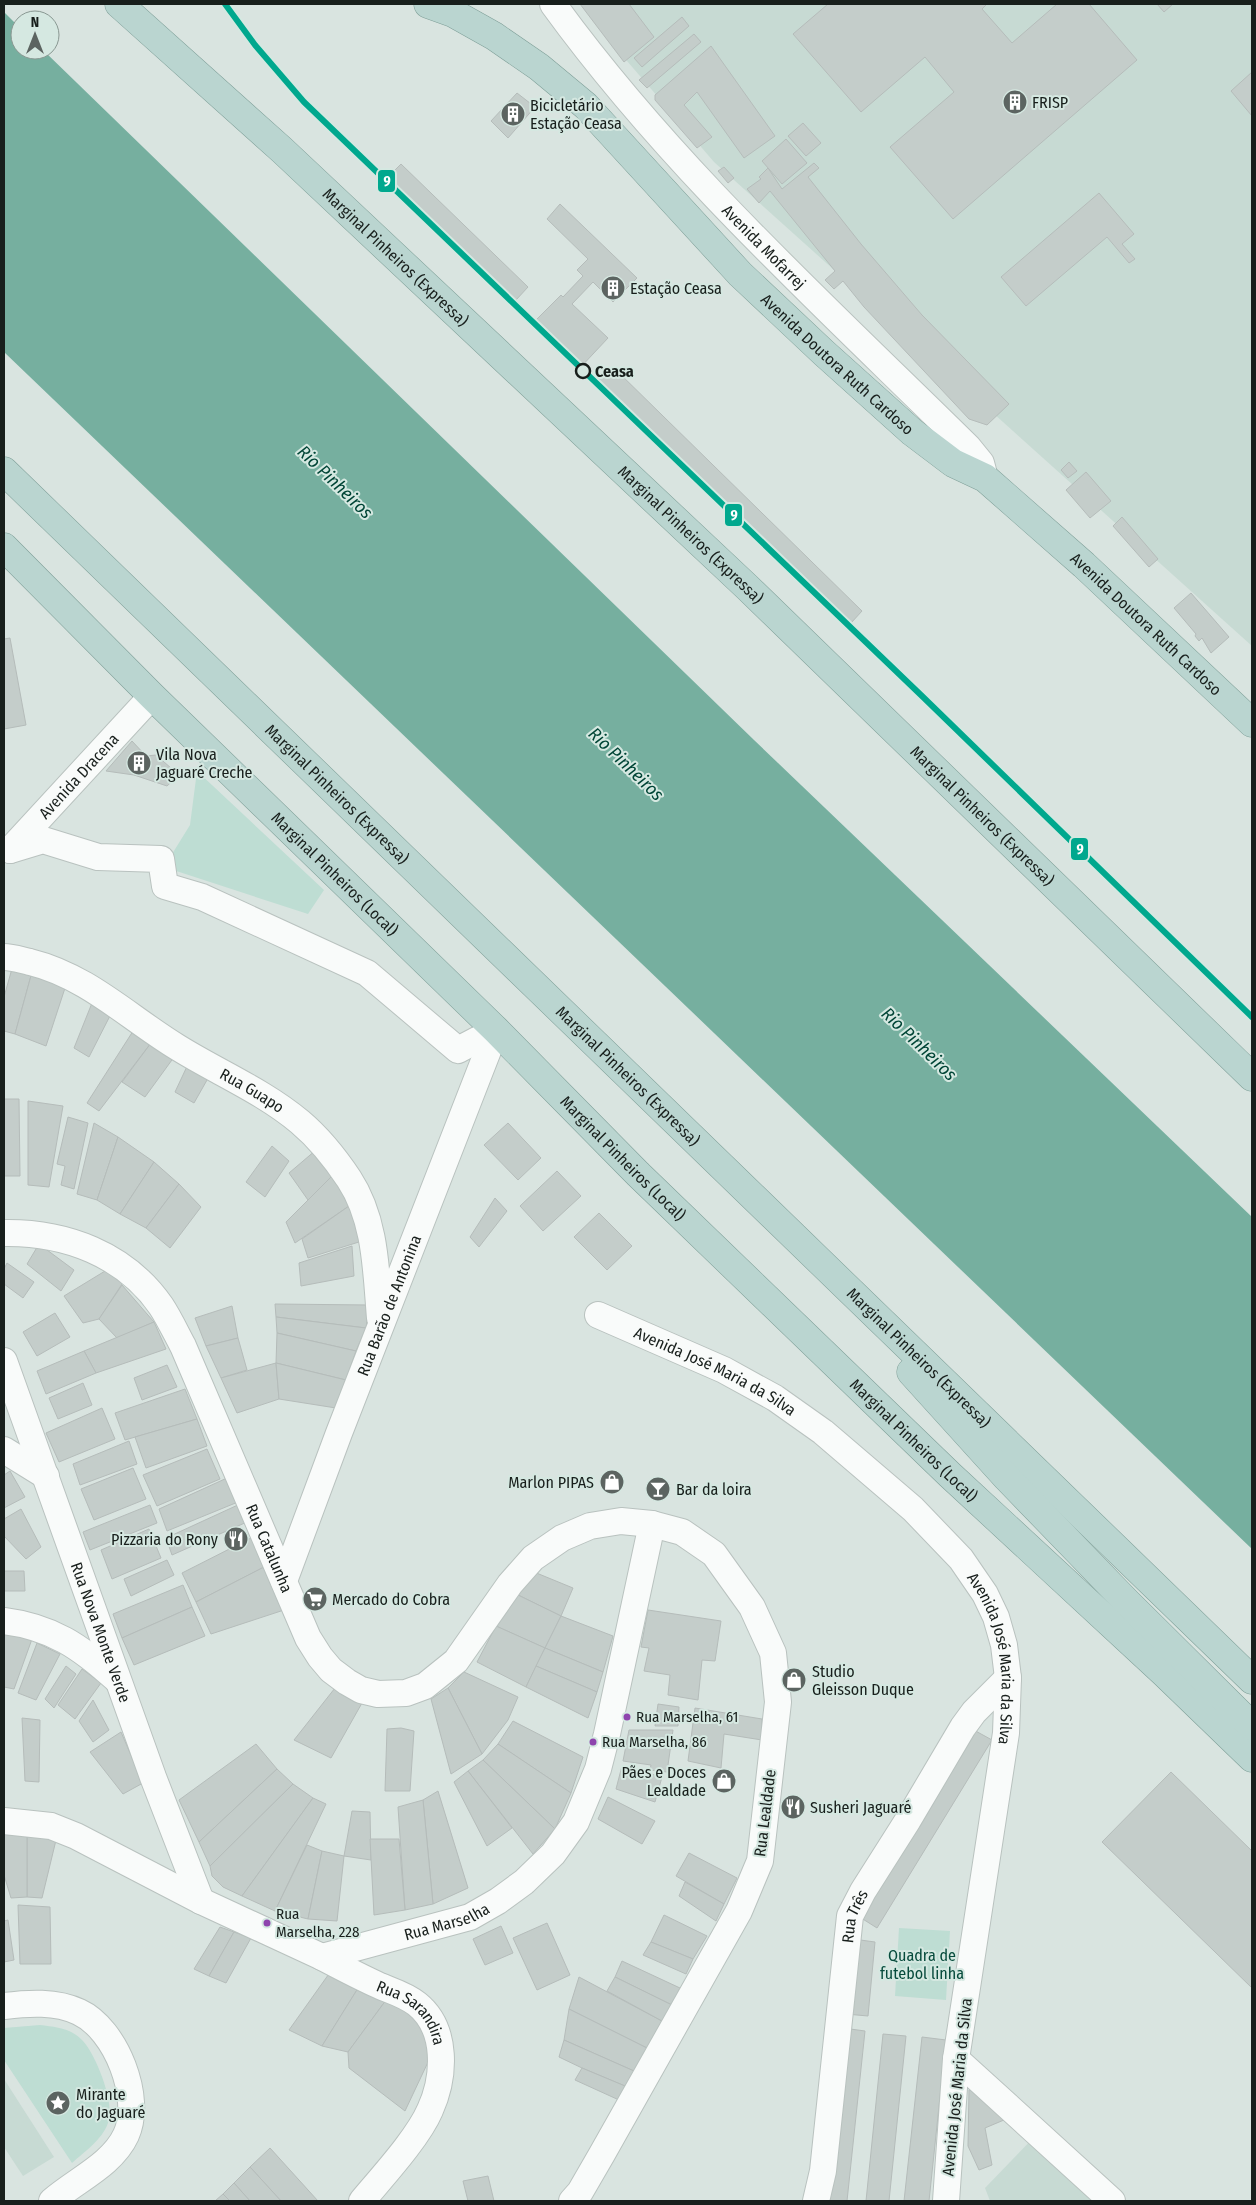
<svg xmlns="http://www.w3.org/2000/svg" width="1256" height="2205" viewBox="0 0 1256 2205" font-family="'Fira Sans Condensed',sans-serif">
<rect width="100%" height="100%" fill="#d9e4e0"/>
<!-- built -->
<g fill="#c7dad3">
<path d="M583,4H1252V646L714,162L596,25Z"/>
<path d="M4,2079L54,2157L23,2176L4,2147Z"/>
<path d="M1039,2132L1109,2201H990L985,2188Z"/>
</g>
<!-- green -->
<g fill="#beddd3">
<path d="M197,771L324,890L308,914L164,867L190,825Z"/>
<path d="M899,1928L950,1931L946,2000L895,1996Z"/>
<path d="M40,2025C56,2027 71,2028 83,2041C96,2055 116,2105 108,2123C102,2140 84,2152 72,2163L4,2060V2028Z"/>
</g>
<!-- water -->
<path fill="#76af9f" d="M4,12L20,28V50H43L754,740L1252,1217V1549L4,352Z"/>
<!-- building -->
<g fill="#c4cdca" stroke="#b5bcba">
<path d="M580,4H629L654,37L624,62Z"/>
<path d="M828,4H987L982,9L1012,43L1057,4H1089L1137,60L953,219L890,147L954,92L925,57L861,112L793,34Z"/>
<path d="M1157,4H1173L1164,12Z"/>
<path d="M682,17L689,26L642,67L634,58Z"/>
<path d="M694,34L701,42L647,88L639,80Z"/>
<path d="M711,46L775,136L744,158L697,92L684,105L712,137L697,148L655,100V95Z"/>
<path d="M1252,72V116L1231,91Z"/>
<path d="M517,93L535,107L508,138L491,121Z"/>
<path d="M803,123L821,143L806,156L788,136Z"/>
<path d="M786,139L807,163L782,184L762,161Z"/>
<path d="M814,163L819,168L808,177L861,244L922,315L1009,404L987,425L969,419L864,307L843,281L834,289L825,280L835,271L770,191L759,203L747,189L761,179L759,177L768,168L782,189Z"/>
<path d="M401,164L528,287L516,300L388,177Z"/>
<path d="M724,167L734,178L728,183L718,171Z"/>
<path d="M1099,193L1134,234L1122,244L1135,259L1129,263L1107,237L1026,306L1001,277Z"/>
<path d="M560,204L637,278L613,302L593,282L572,304L608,338L578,370L531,325L561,295L563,297L583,276L577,270L588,259L547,219Z"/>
<path d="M613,367L862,611L851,623L599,380Z"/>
<path d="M1069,462L1077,471L1068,478L1061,470Z"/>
<path d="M1086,472L1111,501L1090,518L1066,490Z"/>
<path d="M1122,517L1158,559L1149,567L1113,526Z"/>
<path d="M1191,593L1229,637L1211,653L1202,638L1199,641L1195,636L1196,634L1174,608Z"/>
<path d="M10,638L26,725L4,729V639Z"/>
<path d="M132,741L146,756L156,755L179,775L167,786L134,775L106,771Z"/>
<path d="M13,965L32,972L15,1034L4,1031V997Z"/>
<path d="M32,972L66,985L46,1046L15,1034Z"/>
<path d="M94,998L113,1010L89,1057L74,1048Z"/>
<path d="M135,1028L154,1039L99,1111L87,1103Z"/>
<path d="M154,1039L177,1053L145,1097L122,1082Z"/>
<path d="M190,1060L211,1073L194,1103L175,1092Z"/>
<path d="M4,1099H19L20,1176H4Z"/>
<path d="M28,1101L63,1106L49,1187L28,1185Z"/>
<path d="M68,1117L88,1123L74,1189L61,1185L65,1166L57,1164Z"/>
<path d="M94,1123L118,1137L97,1200L77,1194Z"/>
<path d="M508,1123L541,1158L518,1180L484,1145Z"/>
<path d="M118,1137L154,1162L120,1214L97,1200Z"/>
<path d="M272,1146L289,1161L265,1197L246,1182Z"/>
<path d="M316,1150L333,1175L308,1200L289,1173Z"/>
<path d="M154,1162L179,1184L146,1228L120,1214Z"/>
<path d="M557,1171L581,1196L543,1231L520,1206Z"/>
<path d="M333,1175L349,1206L295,1243L286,1222Z"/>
<path d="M179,1184L201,1207L170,1248L146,1228Z"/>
<path d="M495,1198L507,1211L479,1247L470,1237Z"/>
<path d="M349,1206L362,1241L308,1258L302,1239Z"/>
<path d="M599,1213L632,1246L607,1270L574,1237Z"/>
<path d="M39,1244L74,1270L61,1291L27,1264Z"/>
<path d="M352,1246L354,1276L301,1286L299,1263Z"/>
<path d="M7,1263L34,1282L23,1298L4,1284V1269Z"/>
<path d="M110,1268L124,1281L99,1319L83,1323L64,1296Z"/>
<path d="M122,1285L154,1322L117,1338L99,1319Z"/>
<path d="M275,1304L369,1305L366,1328L276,1317Z"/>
<path d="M232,1306L238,1338L206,1346L195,1318Z"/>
<path d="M55,1313L70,1337L37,1356L23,1332Z"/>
<path d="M276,1317L366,1328L356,1351L277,1333Z"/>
<path d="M154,1322L166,1349L96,1373L84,1351Z"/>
<path d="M277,1333L356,1351L346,1380L276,1363Z"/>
<path d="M238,1338L247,1370L221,1378L206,1346Z"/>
<path d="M84,1351L96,1373L46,1394L37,1371Z"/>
<path d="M276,1363L279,1399L237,1413L221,1378Z"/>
<path d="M276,1363L346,1380L336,1408L279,1399Z"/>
<path d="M167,1365L177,1387L142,1400L134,1378Z"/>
<path d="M83,1383L92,1405L58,1419L49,1398Z"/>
<path d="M185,1389L197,1419L125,1440L115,1413Z"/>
<path d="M102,1408L115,1439L59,1462L46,1433Z"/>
<path d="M197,1419L207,1446L146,1468L135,1437Z"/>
<path d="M129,1441L137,1464L80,1485L73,1464Z"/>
<path d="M207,1449L220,1479L157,1506L143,1475Z"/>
<path d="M133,1468L146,1499L94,1520L81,1489Z"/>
<path d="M10,1471L25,1497L4,1508V1475Z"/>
<path d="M227,1478L238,1502L167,1531L159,1509Z"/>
<path d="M240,1504L247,1522L172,1555L166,1538Z"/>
<path d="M150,1505L157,1523L90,1550L83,1532Z"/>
<path d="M21,1509L41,1547L26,1559L4,1536V1519Z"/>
<path d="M149,1529L161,1558L112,1579L101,1550Z"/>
<path d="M253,1537L266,1566L196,1602L182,1573Z"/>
<path d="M4,1556V1571H24L25,1591H4Z"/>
<path d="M167,1560L174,1575L131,1596L124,1579Z"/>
<path d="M266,1566L284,1610L211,1634L196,1602Z"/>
<path d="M534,1572L573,1588L561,1616L518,1595Z"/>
<path d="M183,1585L192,1607L122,1638L113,1614Z"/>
<path d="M518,1595L561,1616L545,1648L496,1626Z"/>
<path d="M192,1607L205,1636L134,1665L122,1638Z"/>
<path d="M648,1610L721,1621L715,1661L702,1660L698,1700L668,1695L670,1675L644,1671L649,1648L641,1647Z"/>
<path d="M561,1616L613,1636L603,1672L545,1648Z"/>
<path d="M496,1626L545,1648L526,1687L477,1662Z"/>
<path d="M4,1631L32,1639L14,1689L4,1687Z"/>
<path d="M37,1643L60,1654L36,1700L18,1693Z"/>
<path d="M545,1648L603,1672L597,1692L536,1666Z"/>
<path d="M66,1666L76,1674L54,1708L45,1699Z"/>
<path d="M536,1666L597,1692L588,1718L526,1687Z"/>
<path d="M82,1669L101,1683L75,1719L58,1705Z"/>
<path d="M464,1672L518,1697L508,1720L482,1754L448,1688Z"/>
<path d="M335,1688L362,1703L331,1758L294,1740Z"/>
<path d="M448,1688L482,1754L451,1774L431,1699Z"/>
<path d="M93,1700L109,1730L93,1742L79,1721Z"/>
<path d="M658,1704L679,1707L678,1726H655Z"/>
<path d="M695,1708L762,1719V1740L724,1734L721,1768L688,1761Z"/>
<path d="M22,1718L40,1720L39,1782L25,1781Z"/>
<path d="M513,1721L583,1757L571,1793L498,1744Z"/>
<path d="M401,1728L414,1731L410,1791H385L387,1729Z"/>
<path d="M972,1729L992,1740L877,1928L858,1916Z"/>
<path d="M629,1730H673L667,1772L650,1770L651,1765L623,1761Z"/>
<path d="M121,1732L143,1783L123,1794L90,1752Z"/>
<path d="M256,1744L277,1769L199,1842L179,1800Z"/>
<path d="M498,1744L571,1793L555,1829L483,1760Z"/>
<path d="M483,1760L555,1829L533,1854L468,1771Z"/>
<path d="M622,1766L662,1777L655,1802L616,1789Z"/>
<path d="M277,1769L293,1784L210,1866L199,1842Z"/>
<path d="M468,1771L512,1828L487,1846L454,1782Z"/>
<path d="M1171,1772L1252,1851V1988L1102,1842Z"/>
<path d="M293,1784L313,1798L242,1896L223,1887L212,1876L210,1866Z"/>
<path d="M438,1791L468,1888L433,1904L423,1800Z"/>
<path d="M608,1797L655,1821L642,1844L598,1819Z"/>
<path d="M313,1798L326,1804L275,1911L242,1896Z"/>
<path d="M423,1800L433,1904L405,1910L398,1807Z"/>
<path d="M352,1811L370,1812L371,1860L344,1856Z"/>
<path d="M27,1831L57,1836L42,1898L27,1897Z"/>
<path d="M27,1831V1897L11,1898L4,1875V1832Z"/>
<path d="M370,1839H399L405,1910L374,1915Z"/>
<path d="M307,1845L322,1851L308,1919L275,1911Z"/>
<path d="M322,1851L344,1856L337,1921L308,1919Z"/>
<path d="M689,1853L737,1878L724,1904L676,1876Z"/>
<path d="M685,1882L724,1904L716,1921L679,1896Z"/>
<path d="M18,1905L50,1907L51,1964H20Z"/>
<path d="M664,1915L707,1936L693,1959L651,1942Z"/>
<path d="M8,1920L14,1960L4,1962V1921Z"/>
<path d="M547,1923L570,1975L537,1990L513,1938Z"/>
<path d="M501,1926L513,1953L485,1965L473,1939Z"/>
<path d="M220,1927L234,1932L209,1976L194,1969Z"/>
<path d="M234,1932L251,1938L226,1983L209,1976Z"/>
<path d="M853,1939L875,1942L868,2016L846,2014Z"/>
<path d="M651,1942L693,1959L686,1974L643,1955Z"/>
<path d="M622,1961L680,1988L672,2005L615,1977Z"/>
<path d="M331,1971L360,1985L322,2046L289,2030Z"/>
<path d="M579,1977L662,2021L647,2048L569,2009Z"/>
<path d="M615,1977L672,2005L662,2021L607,1991Z"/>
<path d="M360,1985L389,1996L348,2052L322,2046Z"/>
<path d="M389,1996L425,2025L429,2060L405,2111L349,2068L348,2052Z"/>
<path d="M569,2009L647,2048L634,2071L564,2040Z"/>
<path d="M843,2028L865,2031L847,2201H825Z"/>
<path d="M883,2034L906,2036L889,2201H866Z"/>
<path d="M922,2037L946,2040L929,2201H904Z"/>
<path d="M564,2040L634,2071L625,2086L582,2068L559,2057Z"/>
<path d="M582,2068L625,2086L619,2100L575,2080Z"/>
<path d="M980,2085L1011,2117L985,2128L992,2165L979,2170L968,2146L969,2090Z"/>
<path d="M270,2148L318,2201H281L250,2167Z"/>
<path d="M250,2167L281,2201H250L234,2183Z"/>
<path d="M488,2176L494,2201H468L463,2181Z"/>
<path d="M234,2183L250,2201H230L223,2194Z"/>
<path d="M223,2194L230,2201H215Z"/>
</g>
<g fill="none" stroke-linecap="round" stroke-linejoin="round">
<defs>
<g id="minor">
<path id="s1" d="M553,4C672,168 824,305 968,447L981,463L985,478"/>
<path d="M10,850L43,840L98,857L161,859L165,886L202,897L367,973L458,1050L496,1030"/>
<path id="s2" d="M10,850L152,696"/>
<path id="s3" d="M4,957C12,957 21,960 30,962C87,976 128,1017 177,1047C217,1072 263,1091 300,1122C319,1138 335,1158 349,1179C376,1220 376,1271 380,1318"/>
<path id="s4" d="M4,1233C65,1232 125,1254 161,1306C169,1318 176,1333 183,1346L308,1638L320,1657L331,1670L347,1682L361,1690L378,1694L406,1693L425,1686L456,1661L510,1584L533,1558L562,1538L590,1526L621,1521L652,1524L682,1532L714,1554L752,1607L773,1653L778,1702L760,1861L739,1911L602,2154L580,2192L572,2201"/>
<path id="s5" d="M598,1315L724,1370L775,1398L823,1432L913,1509L961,1559L985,1594L996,1617L1004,1645L1008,1678L1006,1733L956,2059L946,2201"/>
<path id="s6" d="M4,1361L153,1777L201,1901"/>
<path d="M4,1450L46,1476"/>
<path id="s7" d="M284,1581L339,1433L496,1030"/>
<path d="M4,1621C52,1627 81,1647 116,1679"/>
<path id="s8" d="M4,1821L51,1826L76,1836L201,1901L322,1957L470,1917L498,1901L524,1882L553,1854L576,1822L598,1769L607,1734L652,1524"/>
<path id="s9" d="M322,1957C341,1967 360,1977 380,1986C392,1991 406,1995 417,2004C448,2029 445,2077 430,2110C418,2138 382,2177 362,2201"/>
<path d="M4,2006C28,2003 56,2001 79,2012C116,2029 143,2098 126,2135C112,2165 76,2180 52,2201"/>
<path d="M956,2059L1112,2201"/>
<path id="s10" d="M816,2201L823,2171L850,1916L863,1891L908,1820L963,1727L974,1712L1008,1678"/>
</g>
<g id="highway">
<path id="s11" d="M119,4L282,150L747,587L1252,1077"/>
<path id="s12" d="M428,4L453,13L494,36L539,67L586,106L740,274L824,353L912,432L953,463L985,478L1084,565L1252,723"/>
<path id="s13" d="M4,471L1252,1680"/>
<path id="s14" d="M4,547L152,696L496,1030L638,1174L950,1475L1164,1673L1252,1758"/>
<path d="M911,1372L1007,1478L1126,1601L1252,1726"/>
</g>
</defs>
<!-- minor casing -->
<use href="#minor" stroke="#b9c2bf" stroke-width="28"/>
<!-- highway casing -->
<use href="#highway" stroke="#7f9f98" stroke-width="29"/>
<!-- minor -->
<use href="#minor" stroke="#f9fbfa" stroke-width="26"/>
<!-- highway -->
<use href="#highway" stroke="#bad5d0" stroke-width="28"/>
<defs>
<path id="rail-1" d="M225,4L255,45L304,102L923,697L1252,1017"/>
</defs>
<!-- rail-1 casing -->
<use href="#rail-1" stroke="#d5e8e1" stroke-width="10"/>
<!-- rail-1 -->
<use href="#rail-1" stroke="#00a88e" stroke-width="6"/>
</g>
<!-- icons -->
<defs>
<symbol id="building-disc" viewBox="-11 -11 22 22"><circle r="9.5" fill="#5c6461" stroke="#d5e8e1"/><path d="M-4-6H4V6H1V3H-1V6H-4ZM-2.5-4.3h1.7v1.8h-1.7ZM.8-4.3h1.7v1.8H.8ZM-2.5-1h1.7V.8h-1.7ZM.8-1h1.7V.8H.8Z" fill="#fff"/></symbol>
<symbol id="shop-disc" viewBox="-11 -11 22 22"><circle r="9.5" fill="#5c6461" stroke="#d5e8e1"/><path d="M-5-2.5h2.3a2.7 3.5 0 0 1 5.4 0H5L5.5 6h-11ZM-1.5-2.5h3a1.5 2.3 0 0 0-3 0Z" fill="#fff"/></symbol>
<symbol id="bar-disc" viewBox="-11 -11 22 22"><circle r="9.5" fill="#5c6461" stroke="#d5e8e1"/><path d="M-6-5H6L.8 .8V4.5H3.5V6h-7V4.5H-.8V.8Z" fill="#fff"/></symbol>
<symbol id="restaurant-disc" viewBox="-11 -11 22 22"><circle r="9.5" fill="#5c6461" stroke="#d5e8e1"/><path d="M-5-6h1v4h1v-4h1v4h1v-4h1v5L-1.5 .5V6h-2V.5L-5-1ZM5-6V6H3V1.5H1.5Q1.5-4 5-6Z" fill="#fff"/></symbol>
<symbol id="supermarket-disc" viewBox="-11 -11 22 22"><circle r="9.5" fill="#5c6461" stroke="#d5e8e1"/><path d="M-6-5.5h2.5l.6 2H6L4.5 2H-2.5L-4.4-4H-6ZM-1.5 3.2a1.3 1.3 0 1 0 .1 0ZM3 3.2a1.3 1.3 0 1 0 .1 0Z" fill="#fff"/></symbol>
<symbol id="sight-disc" viewBox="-11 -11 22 22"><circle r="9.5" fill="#5c6461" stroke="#d5e8e1"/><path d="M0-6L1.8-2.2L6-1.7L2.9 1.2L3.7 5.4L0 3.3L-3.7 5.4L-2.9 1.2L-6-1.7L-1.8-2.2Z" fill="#fff"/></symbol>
</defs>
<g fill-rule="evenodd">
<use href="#building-disc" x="1001" y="88" width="28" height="28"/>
<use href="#building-disc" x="499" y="100" width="28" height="28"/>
<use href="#building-disc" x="599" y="274" width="28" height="28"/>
<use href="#building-disc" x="125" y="749" width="28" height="28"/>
<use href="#shop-disc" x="598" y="1468" width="28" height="28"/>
<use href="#bar-disc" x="644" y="1475" width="28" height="28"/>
<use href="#restaurant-disc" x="222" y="1525" width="28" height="28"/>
<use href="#supermarket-disc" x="301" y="1585" width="28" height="28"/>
<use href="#shop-disc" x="780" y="1666" width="28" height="28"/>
<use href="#shop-disc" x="710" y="1767" width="28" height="28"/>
<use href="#restaurant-disc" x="779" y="1793" width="28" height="28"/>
<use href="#sight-disc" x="44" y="2089" width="28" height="28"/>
</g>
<!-- markers -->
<circle fill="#d5e8e1" stroke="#181f1c" stroke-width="2.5" cx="583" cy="371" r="7"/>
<g fill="#8e44ad" stroke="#d5e8e1" stroke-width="2">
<circle cx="627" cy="1717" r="4.5"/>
<circle cx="593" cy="1742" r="4.5"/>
<circle cx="267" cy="1923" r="4.5"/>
</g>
<g text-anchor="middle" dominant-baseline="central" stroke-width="4" stroke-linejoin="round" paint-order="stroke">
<!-- bus labels -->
<g font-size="15" fill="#181f1c" stroke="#d5e8e1" text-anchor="start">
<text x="636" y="1717">Rua Marselha, 61</text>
<text x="602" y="1742">Rua Marselha, 86</text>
<text x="276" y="1914">Rua<tspan x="276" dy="18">Marselha, 228</tspan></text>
</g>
<!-- poi labels -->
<g font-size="16" fill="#181f1c" stroke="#d5e8e1" text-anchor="start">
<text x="1032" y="102">FRISP</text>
<text x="530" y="105">Bicicletário<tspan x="530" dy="18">Estação Ceasa</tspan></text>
<text x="630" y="288">Estação Ceasa</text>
<text x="156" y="754">Vila Nova<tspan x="156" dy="18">Jaguaré Creche</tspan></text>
<text x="594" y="1482" text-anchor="end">Marlon PIPAS</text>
<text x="676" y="1489">Bar da loira</text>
<text x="218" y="1539" text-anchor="end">Pizzaria do Rony</text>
<text x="332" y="1599">Mercado do Cobra</text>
<text x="812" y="1671">Studio<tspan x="812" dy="18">Gleisson Duque</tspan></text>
<text x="706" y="1772" text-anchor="end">Pães e Doces<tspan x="706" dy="18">Lealdade</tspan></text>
<text x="810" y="1807">Susheri Jaguaré</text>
<text x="76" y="2094">Mirante<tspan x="76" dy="18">do Jaguaré</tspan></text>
</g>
<!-- street labels -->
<g font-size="16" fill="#181f1c" stroke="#d5e8e1">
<text stroke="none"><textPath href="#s1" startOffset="322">Avenida Mofarrej</textPath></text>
<text stroke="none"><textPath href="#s11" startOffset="375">Marginal Pinheiros (Expressa)</textPath></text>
<text stroke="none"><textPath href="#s12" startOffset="550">Avenida Doutora Ruth Cardoso</textPath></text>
<text stroke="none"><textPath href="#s11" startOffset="780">Marginal Pinheiros (Expressa)</textPath></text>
<text stroke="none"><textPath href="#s12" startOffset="955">Avenida Doutora Ruth Cardoso</textPath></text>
<text stroke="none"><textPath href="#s2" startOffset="101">Avenida Dracena</textPath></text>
<text stroke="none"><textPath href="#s13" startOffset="464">Marginal Pinheiros (Expressa)</textPath></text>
<text stroke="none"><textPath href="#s11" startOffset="1185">Marginal Pinheiros (Expressa)</textPath></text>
<text stroke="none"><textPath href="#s14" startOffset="465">Marginal Pinheiros (Local)</textPath></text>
<text stroke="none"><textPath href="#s13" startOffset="869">Marginal Pinheiros (Expressa)</textPath></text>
<text stroke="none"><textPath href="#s3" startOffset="284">Rua Guapo</textPath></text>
<text stroke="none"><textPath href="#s14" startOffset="870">Marginal Pinheiros (Local)</textPath></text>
<text stroke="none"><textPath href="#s7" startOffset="295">Rua Barão de Antonina</textPath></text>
<text stroke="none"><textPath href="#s13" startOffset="1274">Marginal Pinheiros (Expressa)</textPath></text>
<text stroke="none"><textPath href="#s5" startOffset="130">Avenida José Maria da Silva</textPath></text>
<text stroke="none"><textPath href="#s14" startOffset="1275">Marginal Pinheiros (Local)</textPath></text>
<text stroke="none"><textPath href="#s4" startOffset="446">Rua Catalunha</textPath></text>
<text stroke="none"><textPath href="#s6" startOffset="288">Rua Nova Monte Verde</textPath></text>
<text stroke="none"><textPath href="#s5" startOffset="550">Avenida José Maria da Silva</textPath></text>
<text transform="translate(765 1813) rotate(-83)">Rua Lealdade</text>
<text stroke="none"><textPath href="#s10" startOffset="288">Rua Três</textPath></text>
<text stroke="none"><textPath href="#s8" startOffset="478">Rua Marselha</textPath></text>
<text stroke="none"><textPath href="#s9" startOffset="108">Rua Sarandira</textPath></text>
<text transform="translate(957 2087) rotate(-84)">Avenida José Maria da Silva</text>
</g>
<!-- stop labels -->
<g font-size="16" font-weight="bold" fill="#181f1c" stroke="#d5e8e1" text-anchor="start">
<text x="595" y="371">Ceasa</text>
</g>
<!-- park labels -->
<g font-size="16" fill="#074b3c" stroke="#d5e8e1">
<text x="922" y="1955">Quadra de<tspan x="922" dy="18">futebol linha</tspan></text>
</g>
<!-- water labels -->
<g font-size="18" font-style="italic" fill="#004536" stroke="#d5e8e1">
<text transform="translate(335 482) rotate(44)">Rio Pinheiros</text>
<text transform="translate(626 764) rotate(44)">Rio Pinheiros</text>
<text transform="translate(919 1044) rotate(44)">Rio Pinheiros</text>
</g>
</g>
<g stroke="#d5e8e1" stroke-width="2">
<rect x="377" y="169" width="19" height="24" rx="5" fill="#00a88e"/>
<rect x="724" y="503" width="19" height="24" rx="5" fill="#00a88e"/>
<rect x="1070" y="837" width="19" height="24" rx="5" fill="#00a88e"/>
</g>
<g font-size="14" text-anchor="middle" font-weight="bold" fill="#fff">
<text x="387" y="186">9</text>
<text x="734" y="520">9</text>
<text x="1080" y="854">9</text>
</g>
<!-- border -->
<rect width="1256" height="2205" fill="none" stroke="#181f1c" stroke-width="10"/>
<!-- north arrow -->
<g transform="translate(35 35)"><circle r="24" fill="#d5e8e1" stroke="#899892"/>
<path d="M0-4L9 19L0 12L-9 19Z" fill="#5c6461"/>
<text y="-8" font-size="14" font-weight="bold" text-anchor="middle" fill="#181f1c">N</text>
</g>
</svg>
